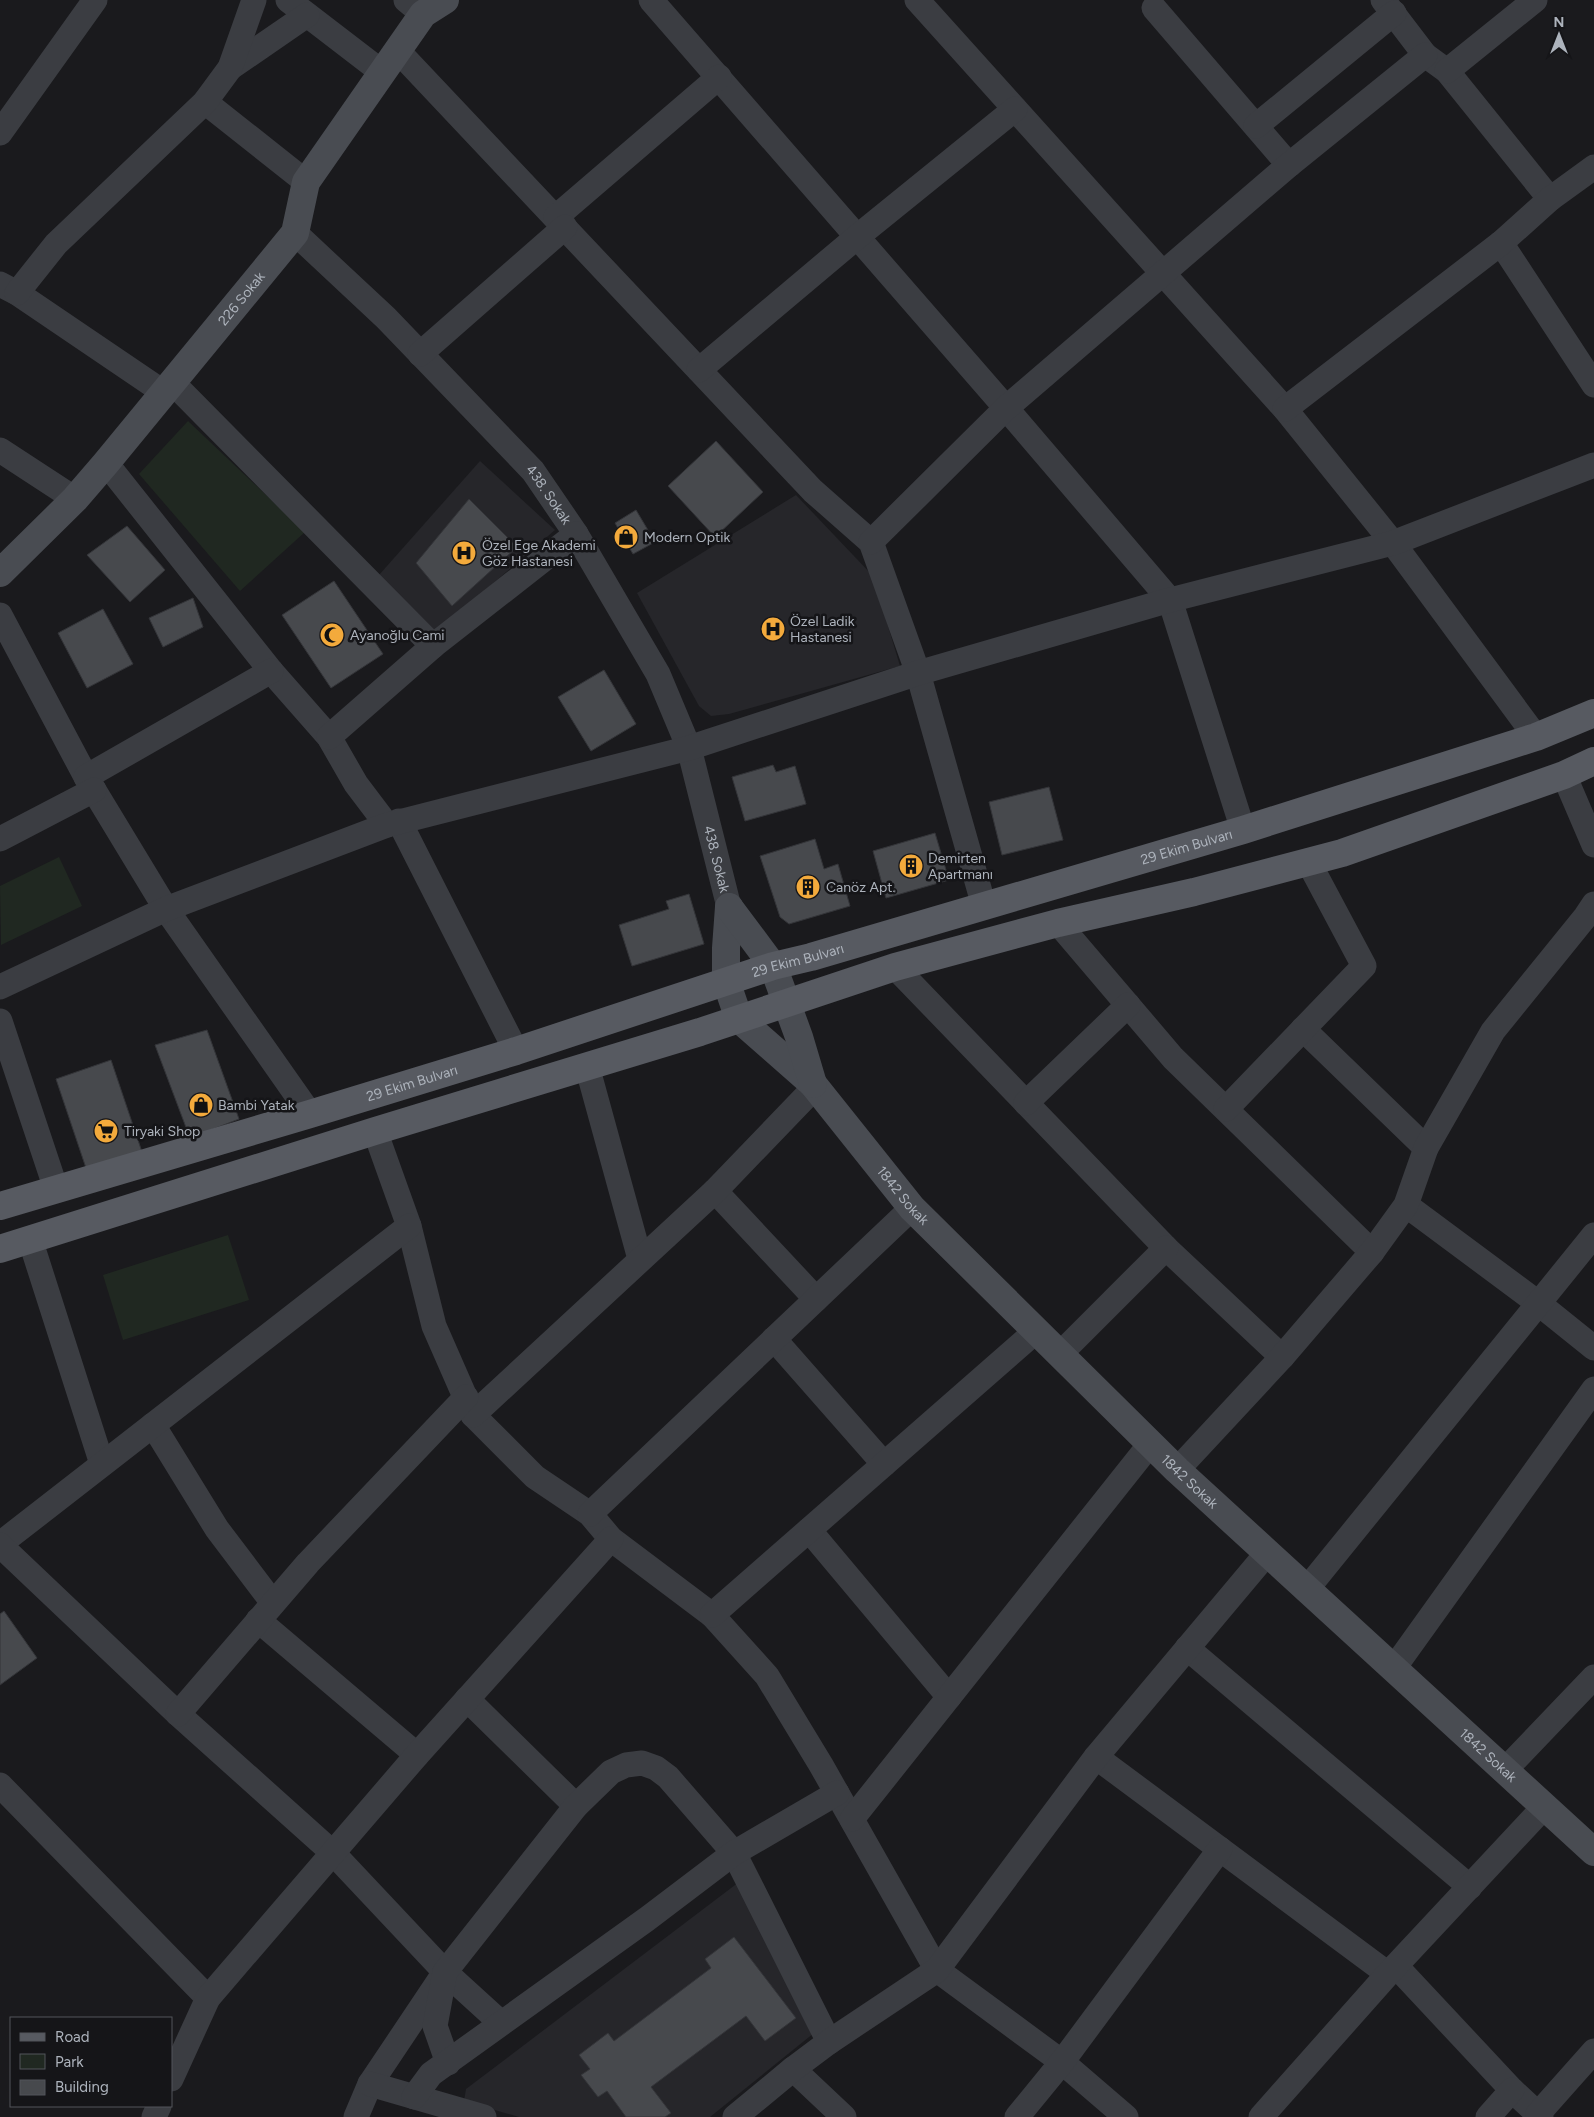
<svg xmlns="http://www.w3.org/2000/svg" width="1594" height="2117" viewBox="0 0 1594 2117" font-family="Figtree,sans-serif">
<rect width="100%" height="100%" fill="#1a1a1d"/>
<!-- built -->
<g fill="#26262a">
<path d="M480,461L555,530L434,634L379,575Z"/>
<path d="M796,495L873,576L900,666L729,714L711,716L699,706L637,593Z"/>
<path d="M739,1882L814,2033L710,2117H519L464,2101L466,2089Z"/>
</g>
<!-- green -->
<g fill="#202821">
<path d="M188,421L305,532L240,591L139,474Z"/>
<path d="M59,857L82,906L1,945L0,886Z"/>
<path d="M228,1235L249,1300L123,1340L103,1275Z"/>
</g>
<!-- building -->
<g fill="#47494d" stroke="#343539">
<path d="M716,441L763,492L715,537L668,486Z"/>
<path d="M469,499L517,547L452,606L416,563Z"/>
<path d="M636,510L655,542L633,554L615,523Z"/>
<path d="M127,526L165,570L130,602L87,555Z"/>
<path d="M334,581L383,654L331,688L282,615Z"/>
<path d="M193,598L203,627L163,647L149,618Z"/>
<path d="M103,609L133,664L87,688L58,633Z"/>
<path d="M604,670L636,724L591,751L558,697Z"/>
<path d="M773,765L776,772L795,766L806,804L745,821L732,777Z"/>
<path d="M1049,787L1063,840L1002,855L989,802Z"/>
<path d="M935,833L949,880L886,898L873,851Z"/>
<path d="M815,839L824,869L838,864L850,906L789,924L780,917L760,856Z"/>
<path d="M689,894L704,944L632,966L619,925L669,909L666,901Z"/>
<path d="M207,1030L239,1119L190,1138L155,1045Z"/>
<path d="M111,1060L142,1152L86,1168L56,1079Z"/>
<path d="M4,1611L37,1658L0,1685V1614Z"/>
<path d="M734,1937L796,2018L765,2041L746,2016L651,2087L671,2113L665,2117H626L607,2091L598,2097L581,2075L590,2069L579,2055L608,2033L614,2041L711,1968L705,1959Z"/>
</g>
<g fill="none" stroke-linecap="round" stroke-linejoin="round">
<!-- street -->
<g stroke="#3b3d42" stroke-width="25">
<path d="M288,0L383,73"/>
<path d="M406,0L423,14"/>
<path d="M651,0L1006,408L1170,600L1243,830"/>
<path d="M917,0L1285,409L1393,543L1536,737"/>
<path d="M1383,0L1425,55L1447,71L1550,199"/>
<path d="M1154,8L1289,165"/>
<path d="M398,51L813,491L871,542L918,673L984,906"/>
<path d="M230,68L307,15"/>
<path d="M1447,71L1535,0"/>
<path d="M205,102L306,182"/>
<path d="M1256,126L1394,13"/>
<path d="M0,133L95,0"/>
<path d="M556,217L719,77"/>
<path id="s1" d="M295,233L386,318L533,471L576,534L658,674L689,748L729,907"/>
<path d="M1501,243L1594,385"/>
<path d="M0,284L17,293L163,392"/>
<path d="M17,293L56,244L205,102L230,68L254,0"/>
<path d="M420,354L565,227"/>
<path d="M699,370L857,237L1015,109"/>
<path d="M172,382L433,646"/>
<path d="M1285,409L1501,243L1550,199L1594,167"/>
<path d="M0,450L75,499"/>
<path d="M106,463L271,671L329,737L356,784L387,825"/>
<path d="M871,542L1006,408L1289,165L1425,55"/>
<path d="M0,615L86,777L166,909L310,1114"/>
<path d="M329,737L433,646L576,534"/>
<path d="M1564,775L1594,845"/>
<path d="M86,777L271,671"/>
<path d="M399,821L516,1051"/>
<path d="M0,839L94,790"/>
<path d="M1058,923L1173,1058L1372,1252"/>
<path d="M895,967L1166,1248L1282,1357"/>
<path d="M0,987L166,909L387,825L689,748L918,673L1170,600L1393,543L1594,465"/>
<path d="M0,1021L56,1189"/>
<path d="M1303,1029L1426,1148"/>
<path d="M587,1066L640,1259"/>
<path d="M1026,1103L1128,1005"/>
<path d="M1226,1109L1364,966L1308,861"/>
<path d="M375,1131L409,1226L434,1326L473,1415L535,1477L590,1514L611,1539L712,1615L767,1676L821,1765L937,1970L1062,2062L1126,2117"/>
<path d="M715,1191L816,1299"/>
<path d="M1406,1205L1538,1303L1594,1348"/>
<path d="M30,1239L102,1464"/>
<path d="M774,1339L884,1464"/>
<path d="M1061,1353L1166,1248"/>
<path d="M473,1415L715,1191L815,1087"/>
<path d="M153,1425L217,1529L273,1603"/>
<path d="M1177,1470L1282,1357L1372,1252L1406,1205L1426,1148L1493,1031L1586,916L1594,904"/>
<path d="M590,1514L912,1208"/>
<path d="M809,1530L949,1697"/>
<path d="M0,1544L409,1226"/>
<path d="M0,1545L178,1714L333,1853L445,1972L370,2084L356,2117"/>
<path d="M1306,1590L1594,1235"/>
<path d="M712,1615L1036,1331"/>
<path d="M258,1620L417,1755"/>
<path d="M1187,1648L1470,1887"/>
<path d="M1394,1668L1594,1389"/>
<path d="M467,1699L576,1806"/>
<path d="M178,1714L308,1563L466,1397"/>
<path d="M1096,1757L1388,1974"/>
<path d="M1504,1771L1594,1677"/>
<path d="M0,1785L208,1998"/>
<path d="M852,1819L1151,1443"/>
<path d="M1396,1966L1512,2090L1541,2117"/>
<path d="M445,1972L501,2023"/>
<path d="M448,2063L435,2026L445,1972L576,1806L611,1772L626,1765L642,1763L656,1768L668,1777L734,1853L829,2042"/>
<path d="M793,2069L844,2117"/>
<path d="M171,2079L208,1998L417,1755L611,1539"/>
<path d="M370,2084L484,2117"/>
<path d="M414,2097L431,2074L647,1919L734,1853L837,1793"/>
<path d="M1538,2114L1594,2051"/>
<path d="M154,2117L159,2106"/>
<path d="M735,2117L793,2069L829,2042L937,1970L1096,1757L1268,1552"/>
<path d="M1017,2117L1062,2062L1220,1849"/>
<path d="M1261,2117L1388,1974L1544,1807"/>
<path d="M1488,2117L1512,2090"/>
</g>
<!-- secondary -->
<g stroke="#494c52" stroke-width="28">
<path id="s2" d="M0,573L75,499L106,463L295,233L306,182L423,14L445,0"/>
<path id="s3" d="M729,907L726,948V981L739,1019L813,1084L912,1208L1177,1470L1594,1852"/>
<path d="M729,907L773,966L799,1037L813,1084"/>
</g>
<!-- primary -->
<g stroke="#575a61" stroke-width="28">
<path id="s4" d="M0,1206L310,1114L516,1051L773,966L811,957L1243,830L1536,737L1594,713"/>
<path d="M0,1249L375,1131L700,1032L895,967L1058,923L1194,892L1342,853L1564,775L1594,761"/>
</g>
</g>
<!-- icons -->
<defs>
<symbol id="shop-disc" viewBox="-11 -11 22 22"><circle r="9.5" fill="#f3aa3c" stroke="#151518"/><path d="M-5-2.5h2.3a2.7 3.5 0 0 1 5.4 0H5L5.5 6h-11ZM-1.5-2.5h3a1.5 2.3 0 0 0-3 0Z" fill="#111"/></symbol>
<symbol id="hospital-disc" viewBox="-11 -11 22 22"><circle r="9.5" fill="#f3aa3c" stroke="#151518"/><path d="M-5-5h3v3.5h4V-5h3V5h-3V1.5h-4V5h-3Z" fill="#111"/></symbol>
<symbol id="mosque-disc" viewBox="-11 -11 22 22"><circle r="9.5" fill="#f3aa3c" stroke="#151518"/><path d="M3.5-4.9A6 6 0 1 0 3.5 4.9A5 5 0 1 1 3.5-4.9Z" fill="#111"/></symbol>
<symbol id="building-disc" viewBox="-11 -11 22 22"><circle r="9.5" fill="#f3aa3c" stroke="#151518"/><path d="M-4-6H4V6H1V3H-1V6H-4ZM-2.5-4.3h1.7v1.8h-1.7ZM.8-4.3h1.7v1.8H.8ZM-2.5-1h1.7V.8h-1.7ZM.8-1h1.7V.8H.8Z" fill="#111"/></symbol>
<symbol id="supermarket-disc" viewBox="-11 -11 22 22"><circle r="9.5" fill="#f3aa3c" stroke="#151518"/><path d="M-6-5.5h2.5l.6 2H6L4.5 2H-2.5L-4.4-4H-6ZM-1.5 3.2a1.3 1.3 0 1 0 .1 0ZM3 3.2a1.3 1.3 0 1 0 .1 0Z" fill="#111"/></symbol>
</defs>
<g fill-rule="evenodd">
<use href="#shop-disc" x="612" y="523" width="28" height="28"/>
<use href="#hospital-disc" x="450" y="539" width="28" height="28"/>
<use href="#hospital-disc" x="759" y="615" width="28" height="28"/>
<use href="#mosque-disc" x="318" y="621" width="28" height="28"/>
<use href="#building-disc" x="897" y="852" width="28" height="28"/>
<use href="#building-disc" x="794" y="873" width="28" height="28"/>
<use href="#shop-disc" x="187" y="1091" width="28" height="28"/>
<use href="#supermarket-disc" x="92" y="1117" width="28" height="28"/>
</g>
<g text-anchor="middle" dominant-baseline="central" stroke-width="5" stroke-linejoin="round" paint-order="stroke">
<!-- street labels -->
<g font-size="14" fill="#adb3bc" stroke="#151518">
<text stroke="none"><textPath href="#s2" startOffset="366">226 Sokak</textPath></text>
<text stroke="none"><textPath href="#s1" startOffset="365">438. Sokak</textPath></text>
<text stroke="none"><textPath href="#s4" startOffset="1240">29 Ekim Bulvarı</textPath></text>
<text stroke="none"><textPath href="#s1" startOffset="770">438. Sokak</textPath></text>
<text stroke="none"><textPath href="#s4" startOffset="835">29 Ekim Bulvarı</textPath></text>
<text stroke="none"><textPath href="#s4" startOffset="430">29 Ekim Bulvarı</textPath></text>
<text stroke="none"><textPath href="#s3" startOffset="356">1842 Sokak</textPath></text>
<text stroke="none"><textPath href="#s3" startOffset="761">1842 Sokak</textPath></text>
<text stroke="none"><textPath href="#s3" startOffset="1166">1842 Sokak</textPath></text>
</g>
<!-- poi labels -->
<g font-size="14" fill="#adb3bc" stroke="#151518" text-anchor="start">
<text x="644" y="537">Modern Optik</text>
<text x="482" y="545">Özel Ege Akademi<tspan x="482" dy="16">Göz Hastanesi</tspan></text>
<text x="790" y="621">Özel Ladik<tspan x="790" dy="16">Hastanesi</tspan></text>
<text x="350" y="635">Ayanoğlu Cami</text>
<text x="928" y="858">Demirten<tspan x="928" dy="16">Apartmanı</tspan></text>
<text x="826" y="887">Canöz Apt.</text>
<text x="218" y="1105">Bambi Yatak</text>
<text x="124" y="1131">Tiryaki Shop</text>
</g>
</g>
<!-- legend -->
<rect x="10" y="2017" width="162" height="90" fill="#151518" stroke="#52545a"/>
<rect x="20" y="2033" width="25" height="8" fill="#575a61" stroke="#52545a"/>
<text x="55" y="2042" font-size="15" fill="#adb3bc">Road</text>
<rect x="20" y="2054" width="25" height="15" fill="#202821" stroke="#52545a"/>
<text x="55" y="2067" font-size="15" fill="#adb3bc">Park</text>
<rect x="20" y="2080" width="25" height="15" fill="#47494d" stroke="#52545a"/>
<text x="55" y="2092" font-size="15" fill="#adb3bc">Building</text>
<!-- north arrow -->
<g transform="translate(1559 35)" stroke="#151518" stroke-width="4" paint-order="stroke">
<path d="M0-4L9 19L0 12L-9 19Z" fill="#adb3bc"/>
<text y="-8" font-size="14" font-weight="bold" text-anchor="middle" fill="#adb3bc">N</text>
</g>
</svg>
